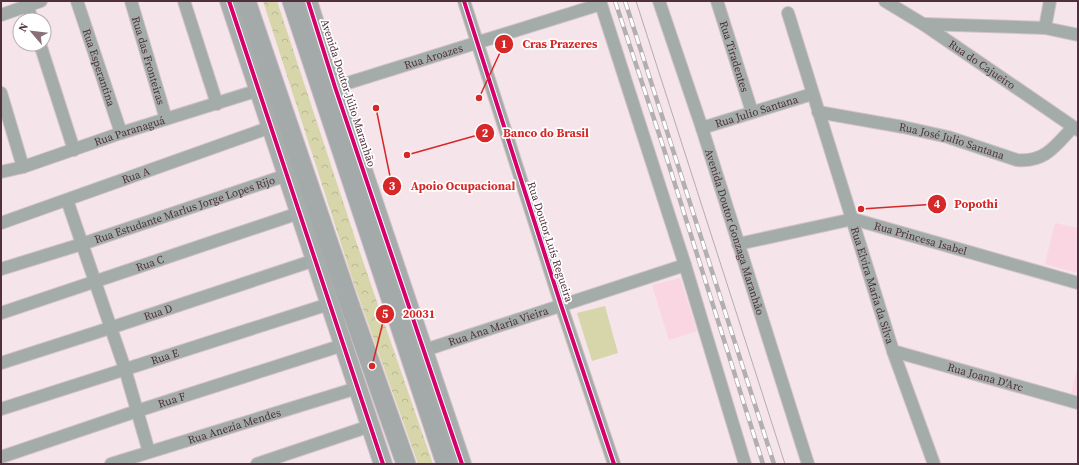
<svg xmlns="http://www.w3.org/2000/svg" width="1079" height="465" viewBox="0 0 1079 465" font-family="'Source Serif 4',serif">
<defs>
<pattern id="park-crowns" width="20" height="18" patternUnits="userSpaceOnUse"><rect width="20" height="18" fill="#d7d6ab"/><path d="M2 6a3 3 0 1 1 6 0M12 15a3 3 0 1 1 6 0" fill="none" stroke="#bab894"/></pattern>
</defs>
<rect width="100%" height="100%" fill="#f5e4ea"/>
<!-- built -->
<g fill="#fad5e2">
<path d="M1055,223L1078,228V273L1045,264Z"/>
<path d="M680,278L697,331L669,340L652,285Z"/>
<path d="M1078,365V395L1071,394Z"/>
</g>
<!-- park -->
<path fill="url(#park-crowns)" d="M263,1H277L356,241L433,464H418L353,281Z"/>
<!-- pitch -->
<path fill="#d7d6ab" d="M605,306L618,353L592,361L577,313Z"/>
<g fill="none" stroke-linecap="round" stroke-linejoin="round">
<defs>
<g id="minor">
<path d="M26,1L32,20"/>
<path id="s1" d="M77,1L121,133"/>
<path id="s2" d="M131,1L166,119"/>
<path d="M184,1L217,104"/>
<path d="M464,1L561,305L614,464"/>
<path d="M600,1L685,265L745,464"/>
<path id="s3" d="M659,1L702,128L808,464"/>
<path id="s4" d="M717,1L752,112"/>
<path id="s5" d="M885,1L923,24L1078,130"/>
<path id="s6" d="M788,13L893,351L934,464"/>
<path d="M1,15L41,1"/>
<path d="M923,24L1045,28L1078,35"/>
<path d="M1045,28L1050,1"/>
<path d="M40,44L74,150"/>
<path id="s7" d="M335,87L601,4"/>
<path d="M1,93L23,167"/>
<path id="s8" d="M818,112L903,127L948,137L1017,160C1045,163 1056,145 1073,127"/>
<path id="s9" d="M702,128L812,94"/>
<path id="s10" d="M1,172L23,167L121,133L259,90"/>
<path d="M67,200L125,369L149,452"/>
<path id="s11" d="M1,223L271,127"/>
<path id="s12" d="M738,244L853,219L1078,283"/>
<path id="s13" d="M1,269L82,244L287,175"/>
<path id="s14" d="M1,313L299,213"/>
<path id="s15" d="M425,350L685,265"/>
<path id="s16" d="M893,351L1078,403"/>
<path id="s17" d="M1,363L110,328L315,260"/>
<path id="s18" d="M1,409L329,304"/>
<path id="s19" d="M1,457L137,411L343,345"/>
<path id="s20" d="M111,464L357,388"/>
<path d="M257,464L370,426"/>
</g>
<g id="primary">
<path d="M229,1L383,464"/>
<path d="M308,1L335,87L462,464"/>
</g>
<g id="trunk">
<path d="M246,1L349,303L406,464"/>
<path d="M292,1L446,464"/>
</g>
</defs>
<!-- minor casing -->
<use href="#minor" stroke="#d2c2c8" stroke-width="14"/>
<!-- primary casing -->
<use href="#primary" stroke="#d2c2c8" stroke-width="20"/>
<!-- trunk casing -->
<use href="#trunk" stroke="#d2c2c8" stroke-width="21"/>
<!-- minor -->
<use href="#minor" stroke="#a3aca9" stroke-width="12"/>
<!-- primary -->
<use href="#primary" stroke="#a7adac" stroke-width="18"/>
<!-- trunk -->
<use href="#trunk" stroke="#a4aaaa" stroke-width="19"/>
<!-- tram -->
<path stroke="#b3aeb0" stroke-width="1" d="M636,1L785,464"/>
<defs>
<g id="rail">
<path d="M615,1L662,143L763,464"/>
<path d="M625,1L774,464"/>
</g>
</defs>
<!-- rail casing -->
<use href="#rail" stroke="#b3aeb0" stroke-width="4.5"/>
<!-- rail -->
<use href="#rail" stroke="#fff" stroke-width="3" stroke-dasharray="9" stroke-linecap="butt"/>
<defs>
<g id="cycleway">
<path d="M229,1L383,464"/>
<path d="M308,1L335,87L462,464"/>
<path d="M464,1L561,305L614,464"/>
</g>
</defs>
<!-- cycleway casing -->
<use href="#cycleway" stroke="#fff" stroke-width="6"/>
<!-- cycleway -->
<use href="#cycleway" stroke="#d6006c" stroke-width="4"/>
</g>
<g text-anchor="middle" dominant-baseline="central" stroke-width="3.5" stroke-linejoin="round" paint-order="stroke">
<!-- street labels -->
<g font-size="11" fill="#50303c" stroke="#fff">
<text stroke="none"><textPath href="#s7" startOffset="103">Rua Aroazes</textPath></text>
<text stroke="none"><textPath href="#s4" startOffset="58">Rua Tiradentes</textPath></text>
<text stroke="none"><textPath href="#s2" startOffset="62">Rua das Fronteiras</textPath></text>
<text stroke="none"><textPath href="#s5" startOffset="116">Rua do Cajueiro</textPath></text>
<text stroke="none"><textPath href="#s1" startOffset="70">Rua Esperantina</textPath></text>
<text transform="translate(348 93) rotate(72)">Avenida Doutor Júlio Maranhão</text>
<text stroke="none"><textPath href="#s9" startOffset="57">Rua Julio Santana</textPath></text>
<text stroke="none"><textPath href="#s10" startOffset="135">Rua Paranaguá</textPath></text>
<text stroke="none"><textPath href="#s8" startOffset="137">Rua José Julio Santana</textPath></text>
<text stroke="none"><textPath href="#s11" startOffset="143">Rua A</textPath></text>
<text stroke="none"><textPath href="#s13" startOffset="193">Rua Estudante Marlus Jorge Lopes Rijo</textPath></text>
<text stroke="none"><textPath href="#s3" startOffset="243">Avenida Doutor Gonzaga Maranhão</textPath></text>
<text stroke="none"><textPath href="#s12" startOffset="188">Rua Princesa Isabel</textPath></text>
<text transform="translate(550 242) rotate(72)">Rua Doutor Luís Regueira</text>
<text stroke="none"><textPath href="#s14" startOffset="157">Rua C</textPath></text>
<text stroke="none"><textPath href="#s6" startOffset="285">Rua Elvira Maria da Silva</textPath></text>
<text stroke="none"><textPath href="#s17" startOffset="165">Rua D</textPath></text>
<text stroke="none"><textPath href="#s15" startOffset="77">Rua Ana Maria Vieira</textPath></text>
<text stroke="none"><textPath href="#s18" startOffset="172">Rua E</textPath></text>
<text stroke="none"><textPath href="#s16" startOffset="96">Rua Joana D'Arc</textPath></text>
<text stroke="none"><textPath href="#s19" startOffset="180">Rua F</textPath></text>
<text stroke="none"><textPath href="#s20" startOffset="129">Rua Anezia Mendes</textPath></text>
</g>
</g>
<!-- callouts -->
<path fill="none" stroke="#d62828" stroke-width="1.5" d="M479 98L504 44M407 155L485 133M376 108L392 186M861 209L937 204M372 366L385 314"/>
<g fill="#d62828" stroke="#fff" stroke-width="1.5">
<circle cx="479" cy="98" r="4"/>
<circle cx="407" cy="155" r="4"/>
<circle cx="376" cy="108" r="4"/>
<circle cx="861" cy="209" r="4"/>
<circle cx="372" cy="366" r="4"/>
<circle cx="504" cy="44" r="10"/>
<circle cx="485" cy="133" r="10"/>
<circle cx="392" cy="186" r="10"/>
<circle cx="937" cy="204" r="10"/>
<circle cx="385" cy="314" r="10"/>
</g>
<g font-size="12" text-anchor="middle" font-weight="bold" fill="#fff">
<text x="504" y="48">1</text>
<text x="485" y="137">2</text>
<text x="392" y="190">3</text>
<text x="937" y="208">4</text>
<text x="385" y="318">5</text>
</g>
<g font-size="12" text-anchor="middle" font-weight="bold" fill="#d62828" stroke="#fff" stroke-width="3.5" stroke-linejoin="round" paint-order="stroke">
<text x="560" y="48">Cras Prazeres</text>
<text x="546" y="137">Banco do Brasil</text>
<text x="463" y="190">Apoio Ocupacional</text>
<text x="976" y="208">Popothi</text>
<text x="419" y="318">20031</text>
</g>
<!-- border -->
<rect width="1079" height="465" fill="none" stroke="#50303c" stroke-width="4"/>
<!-- north arrow -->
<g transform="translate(32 32) rotate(298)"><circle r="19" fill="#ffffff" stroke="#b9acb1"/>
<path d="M0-3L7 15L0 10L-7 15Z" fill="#8a6f79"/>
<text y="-6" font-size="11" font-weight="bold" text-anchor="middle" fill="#50303c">N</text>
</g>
</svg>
